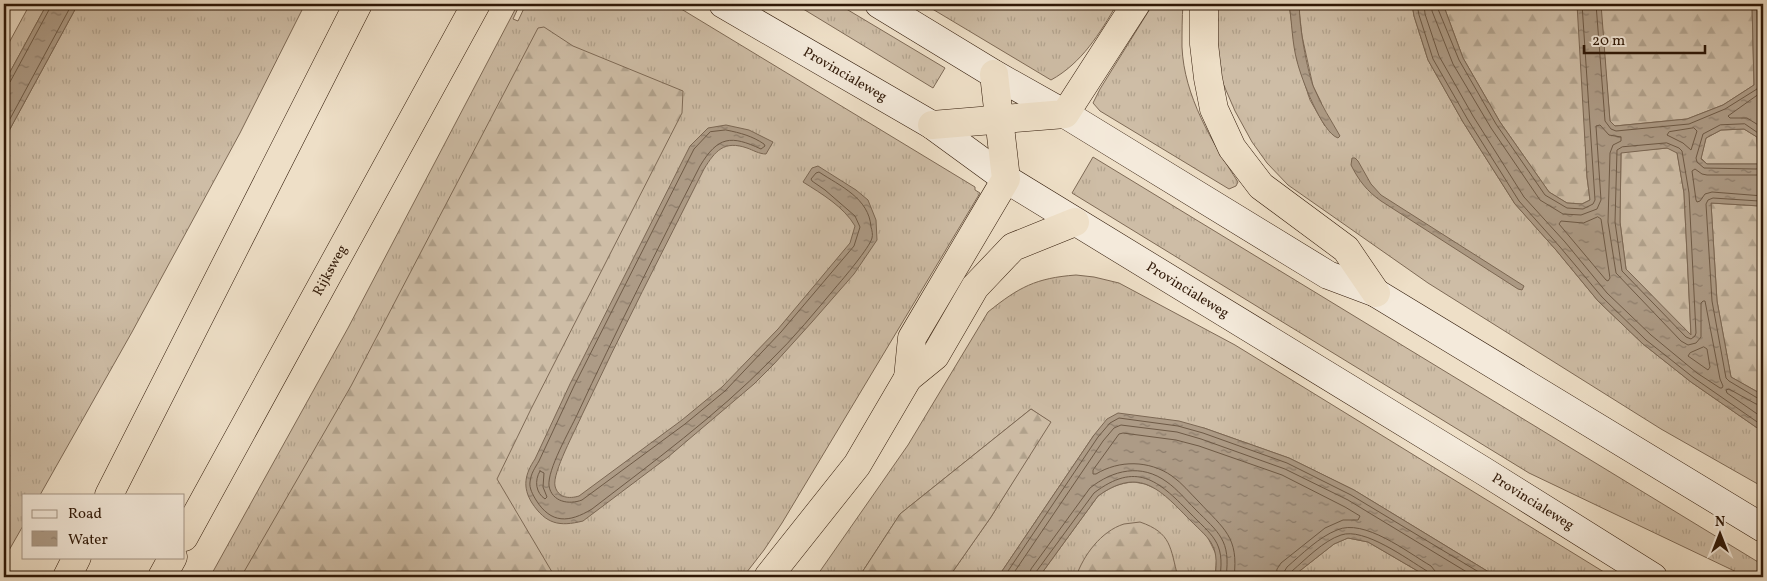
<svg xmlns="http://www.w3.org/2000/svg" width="1767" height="581" viewBox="0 0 1767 581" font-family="Vollkorn,serif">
<defs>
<pattern id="grass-tufts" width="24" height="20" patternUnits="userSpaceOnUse" patternTransform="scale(1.25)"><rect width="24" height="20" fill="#cebda6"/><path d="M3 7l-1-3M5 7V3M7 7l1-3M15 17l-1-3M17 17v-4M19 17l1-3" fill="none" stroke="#b1a28d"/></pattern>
<pattern id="forest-firs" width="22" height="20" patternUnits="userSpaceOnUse" patternTransform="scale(1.25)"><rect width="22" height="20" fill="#cebda6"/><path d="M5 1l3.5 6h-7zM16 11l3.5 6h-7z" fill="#b1a28d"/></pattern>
<pattern id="water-ripples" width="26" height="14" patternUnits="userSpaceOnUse" patternTransform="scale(1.25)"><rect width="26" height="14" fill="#ad9b86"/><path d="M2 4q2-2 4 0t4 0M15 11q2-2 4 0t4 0" fill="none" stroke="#8d7d6c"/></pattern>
</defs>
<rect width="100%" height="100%" fill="#eedfc7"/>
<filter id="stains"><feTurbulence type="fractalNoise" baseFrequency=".004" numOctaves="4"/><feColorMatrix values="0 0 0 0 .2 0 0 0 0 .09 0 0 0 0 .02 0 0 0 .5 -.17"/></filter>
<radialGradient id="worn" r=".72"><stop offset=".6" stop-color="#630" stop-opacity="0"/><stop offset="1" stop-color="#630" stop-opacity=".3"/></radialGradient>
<!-- grass -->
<g fill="url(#grass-tufts)" stroke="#7e6a56">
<path d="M30,4H47L4,83V52Z"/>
<path d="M78,4H305L240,133L132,332L40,495H24V524L4,559V140Z"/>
<path d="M518,4H520L513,19L518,21L526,4H673L975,187V190L980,193L782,523L764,550L743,577H210L348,328Z"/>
<path d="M795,4H838L945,68L933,88Z"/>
<path d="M924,4H1117C1100,33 1082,63 1051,80Z"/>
<path d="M1153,4H1183C1182,18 1182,32 1182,47C1184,96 1212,142 1238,182L1236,186L1229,189L1100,111L1093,103L1100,89Z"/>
<path d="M1215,4H1289L1297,60L1310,100L1325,126L1321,102L1313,86L1302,36L1299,9L1300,4H1412L1414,16L1428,60L1463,122L1515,204L1556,250L1598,301L1643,344L1691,382L1763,432V487L1661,429L1428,283L1288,185L1267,163L1252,142L1235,111L1222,81L1217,57Z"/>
<path d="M1093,157L1763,565V577H1747L1529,473L1072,193Z"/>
<path d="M1076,275L1094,277L1119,283L1235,345L1612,577H1497L1354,490L1289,458L1204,428L1094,435L998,577H949L991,517L1050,422L1031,409L900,514L859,577H816L908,445L988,312C1019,287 1036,278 1076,275Z"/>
<path d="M1134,482L1145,484L1161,491L1207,536L1217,556L1215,577H1039L1098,496C1109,488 1119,483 1134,482Z"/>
<path d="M1348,538L1368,542L1428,577H1292L1334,544Z"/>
</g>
<!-- forest -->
<g fill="url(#forest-firs)" stroke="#7e6a56">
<path d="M1443,4H1579L1587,177L1590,200L1582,204L1567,203L1549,192L1500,122L1463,58Z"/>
<path d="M1600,4H1752L1754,85L1723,105L1687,119L1615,126L1610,121Z"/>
<path d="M544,27L573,46L683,91L682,113L531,409L497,479L555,577H241L351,386L538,28Z"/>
<path d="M1744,129L1757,137L1758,164H1707L1701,158L1706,138L1721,130Z"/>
<path d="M1668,148L1677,152L1684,193L1691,336L1626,269L1620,222L1621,152Z"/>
<path d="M1711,203L1760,206L1763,273V395L1731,377L1717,301Z"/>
<path d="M1031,409L1051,422L991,517L949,577H859L900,514Z"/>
<path d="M1140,522C1172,533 1170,548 1178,577H1076C1083,556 1101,531 1124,524C1129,523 1135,523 1140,522Z"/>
</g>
<!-- water -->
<g fill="url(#water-ripples)" stroke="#7b6753" fill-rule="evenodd">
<path d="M47,4H78L4,140V83Z"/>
<path d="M1289,4H1300C1297,16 1308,76 1314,88C1321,105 1331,120 1340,136L1338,138C1322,133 1301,78 1297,61C1292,43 1292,22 1289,4Z"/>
<path d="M1412,4H1443L1463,58L1500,122L1549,192L1567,203L1582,204L1590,200L1587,177L1577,4H1601L1610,121L1615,126L1687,119L1723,105L1754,85L1752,4H1763V273L1760,206L1711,203L1717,301L1731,377L1763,395V432L1691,382L1643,344L1598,301L1556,250L1515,204L1463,122L1428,60L1414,16ZM1744,129L1757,137L1758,164H1707L1701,159L1706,138L1721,130ZM1667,148L1677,153L1684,193L1691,335L1626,269L1620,222L1621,153Z"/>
<path d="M726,125L749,130L773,142L766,154C759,154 753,150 747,148C724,140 715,151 704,169C663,251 621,332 582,415C576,429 552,473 555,486C558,498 569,499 579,496L682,420L722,387L778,329L850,243L855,226C844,207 822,194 803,182L812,168L818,166L856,190L868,200L876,220L877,240L854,274L812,322L774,364L754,384L668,457L583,521C559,527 546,524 532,503C522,487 525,474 535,459L570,384L690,146L708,128Z"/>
<path d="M1352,158H1355L1358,161L1371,184L1381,195L1524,286L1522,290L1518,289L1381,201C1367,191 1359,181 1351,165Z"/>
<path d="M1118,413L1179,421L1204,428L1289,458L1354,490L1497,577H1428L1368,542L1348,538L1334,544L1292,577H1215C1220,542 1208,539 1186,516C1157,486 1137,468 1098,496L1039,577H998L1094,435L1107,419Z"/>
</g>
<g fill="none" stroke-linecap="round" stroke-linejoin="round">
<!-- shore -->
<g stroke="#6e5a46" stroke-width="1">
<path d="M1417,4L1419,15L1433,59L1468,120L1519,201L1560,247L1602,297L1646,340L1694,378L1763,426"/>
<path d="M1424,4L1425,14L1439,56L1473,116L1524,197L1565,242L1607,293L1651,335L1697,373L1720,388H1722L1723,386L1720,379L1705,301H1703L1701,303V337L1696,343L1688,345L1681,341L1616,273L1608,222L1610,153L1613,145L1621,141V137L1609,135L1600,125L1596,126L1601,200L1597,209L1581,215L1563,214L1540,200L1491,128L1453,64L1432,11V4"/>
<path d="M1438,4V9L1459,60L1496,124L1545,195L1567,208L1583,209L1593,204L1595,200L1582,4"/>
<path d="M1596,4L1605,121L1611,129L1616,131L1689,124L1725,109L1757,89L1759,84L1757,4"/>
<path d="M4,85L10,82L50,8L51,4"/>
<path d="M1763,91L1728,116L1730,118H1747L1763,128"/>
<path d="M1745,124L1761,135L1763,163L1760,168L1756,169L1704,168L1697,162L1696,158L1703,134L1720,125Z"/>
<path d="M1694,128L1697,131L1691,150L1683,143L1667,135L1669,132Z"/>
<path d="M4,130L72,4"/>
<path d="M726,130C741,133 752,136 764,144L765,146L761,149C731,135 718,136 700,166C658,248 616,331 577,415C570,430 547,470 549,486C552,502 569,505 582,500L685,424L725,391L781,332L854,246L860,227L855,216L825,190L812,181L811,179L816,173L819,172C840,186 869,198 871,227C872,230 873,235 872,238C870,247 843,279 836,287C815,312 794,338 770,361C716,416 653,462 592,509C569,523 551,524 536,500C533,495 529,488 530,482C531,473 535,468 539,461L574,386L694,149L710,132Z"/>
<path d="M1667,143L1679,148L1682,151L1689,193L1696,333L1695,336L1691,339L1686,337L1622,271L1615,222L1617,150L1622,147Z"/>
<path d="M1763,173L1757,175H1707L1702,174L1695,169L1692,171L1696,200L1697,202L1700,201L1705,194L1712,192L1763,196"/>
<path d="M1763,203L1759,201L1713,198L1708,200L1706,204L1712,301L1726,378L1729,381L1759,399H1763"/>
<path d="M1598,217L1601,219L1610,278L1608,281L1606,280L1559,224L1561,221L1583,223Z"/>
<path d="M1704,347L1707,349L1710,367L1708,370L1688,356L1690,353Z"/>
<path d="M1763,405L1756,404L1729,389L1726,390L1727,393L1763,418"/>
<path d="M540,471L544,473L543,487L547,497L545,499C536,493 534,481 540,471Z"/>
<path d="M1004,577L1098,437L1110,423L1119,418L1178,426L1203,433L1287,463L1351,495L1487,577"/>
<path d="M1011,577L1103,441L1114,428L1121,425L1177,432L1201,439L1285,469L1348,500L1475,577"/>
<path d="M1029,577L1031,569L1090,488C1113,470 1141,463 1167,482C1177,489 1186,500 1195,509C1219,533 1231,540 1226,577"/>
<path d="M1035,577L1036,572L1094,493C1136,461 1158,480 1189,512C1212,536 1225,541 1220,577"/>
<path d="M1234,577C1239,537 1224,529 1199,502C1190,493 1182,483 1172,476C1149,460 1119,460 1096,474H1093V470L1119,434L1123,433L1176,440L1199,446L1282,475L1345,507L1360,516L1358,520H1343L1325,528L1281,563L1277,569L1276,577"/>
<path d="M1283,577L1284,572L1287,567C1302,554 1319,537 1337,530C1364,518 1407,552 1431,566L1435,571L1436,577"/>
<path d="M1290,577L1292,571C1306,559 1323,541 1341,535C1364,527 1407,559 1427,571L1430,577"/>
</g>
<defs>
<g id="secondary">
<path id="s1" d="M723,4L932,125L1006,179L1482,470L1653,577"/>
<path d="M879,4L994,74L1065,114L1328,275L1376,293L1763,528"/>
</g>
<g id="motorway">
<path d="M1204,4V44L1208,78L1214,109L1232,148L1261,186L1346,249L1376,293"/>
<path d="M932,125L1065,114L1136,4"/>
<path d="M908,378L912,338L1006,179L994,74"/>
<path d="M109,495L358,4"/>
<path id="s2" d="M184,537L476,4"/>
<path d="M67,577L77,557"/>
<path d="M162,577L173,557"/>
<path d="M768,577L857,465L908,378L935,356L975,287L1013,247L1075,222"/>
</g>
</defs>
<!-- secondary casing -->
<use href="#secondary" stroke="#2f1807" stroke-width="29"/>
<!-- motorway casing -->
<use href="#motorway" stroke="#2f1807" stroke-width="29"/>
<!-- secondary -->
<use href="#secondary" stroke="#f4eadb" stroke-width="28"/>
<!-- motorway -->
<use href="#motorway" stroke="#eedfc7" stroke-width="28"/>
</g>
<g text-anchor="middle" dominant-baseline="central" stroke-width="4" stroke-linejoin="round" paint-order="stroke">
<!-- street labels -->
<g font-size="14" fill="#2f1807" stroke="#f4eadb">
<text stroke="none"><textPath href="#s1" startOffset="141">Provincialeweg</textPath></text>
<text stroke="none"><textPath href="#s2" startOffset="304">Rijksweg</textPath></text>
<text stroke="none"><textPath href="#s1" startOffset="546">Provincialeweg</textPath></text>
<text stroke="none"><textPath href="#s1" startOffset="951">Provincialeweg</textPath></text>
</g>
</g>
<!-- margin -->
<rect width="1767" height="581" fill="none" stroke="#eedfc7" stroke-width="20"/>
<rect x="5" y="5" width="1757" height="571" fill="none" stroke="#2f1807" stroke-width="2.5"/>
<rect x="10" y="10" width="1747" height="561" fill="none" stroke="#2f1807"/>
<!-- legend -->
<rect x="22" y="494" width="162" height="65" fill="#f4eadb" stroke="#a59686"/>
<rect x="32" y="510" width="25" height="8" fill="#f4eadb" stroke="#a59686"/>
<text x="68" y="518" font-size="15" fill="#2f1807">Road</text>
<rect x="32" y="531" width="25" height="15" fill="url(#water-ripples)" stroke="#a59686"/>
<text x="68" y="544" font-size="15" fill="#2f1807">Water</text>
<!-- north arrow -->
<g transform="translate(1720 534)" stroke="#f4eadb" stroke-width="4" paint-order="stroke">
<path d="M0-4L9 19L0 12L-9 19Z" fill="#2f1807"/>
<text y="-8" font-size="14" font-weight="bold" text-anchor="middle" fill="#2f1807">N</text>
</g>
<!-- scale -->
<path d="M1584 45v8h121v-8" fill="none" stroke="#2f1807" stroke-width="2.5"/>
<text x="1592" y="45" font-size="15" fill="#2f1807" stroke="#f4eadb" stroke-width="4" paint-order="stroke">20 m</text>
<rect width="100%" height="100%" filter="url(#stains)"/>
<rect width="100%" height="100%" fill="url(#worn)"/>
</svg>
